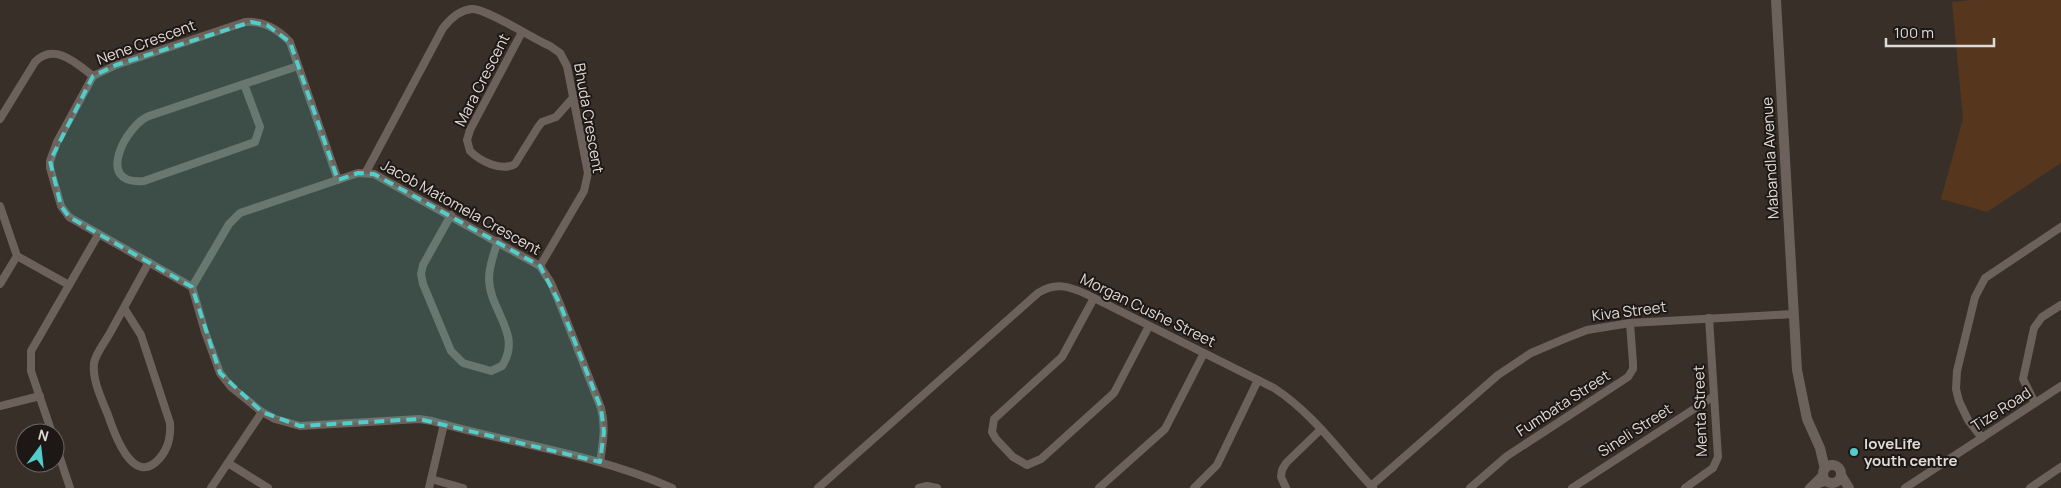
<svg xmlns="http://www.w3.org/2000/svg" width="2061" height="488" viewBox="0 0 2061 488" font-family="Manrope,sans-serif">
<rect width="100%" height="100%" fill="#382f29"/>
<!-- green -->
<path fill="#56371e" d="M1972,0H2061V163L1987,212L1941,199L1963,119L1952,2Z"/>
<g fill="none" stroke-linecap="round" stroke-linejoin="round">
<!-- minor -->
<g stroke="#6d625b" stroke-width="8">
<path d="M522,32L470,130L467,140L470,151C480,161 501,172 515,164L538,127L542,122L556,117L572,99"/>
<path d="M244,84L260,127L255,142L144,181C93,186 127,124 149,116L298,66"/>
<path d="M0,119L35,62C54,42 76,63 93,76"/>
<path d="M366,172L443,28C450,19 459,10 472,9C485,8 534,39 550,46L560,53L567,66L588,173L584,191L540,266"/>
<path d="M0,206L17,256L0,284"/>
<path d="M451,215L423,265L421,274L423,284L451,351L463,363L491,371L502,366C523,334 489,311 489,278C489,266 494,253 498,241"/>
<path d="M17,256L69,285"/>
<path d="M192,287L69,217L61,206L50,168V161L57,142L93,76L116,65L245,22C262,20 278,29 290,42L338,180"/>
<path d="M1094,298L1062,357L994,419L992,432L996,439L1013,457L1027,465L1041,459L1114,393L1149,326"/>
<path d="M124,308L141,335L170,423C171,436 168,449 159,459C133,488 114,433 108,415C102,400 92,380 94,363C96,353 105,342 110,333C123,309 136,286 149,262"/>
<path d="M2035,403L2023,379L2034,328L2042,317L2061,305"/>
<path d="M0,406L40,396"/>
<path d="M52,433L31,371V351L98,235"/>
<path d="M1982,438L1968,420L1959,401L1956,389L1957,371L1975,297L1985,278L2061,227"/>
<path d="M55,443L70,488"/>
<path d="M600,462C603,443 606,426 601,408L560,304L551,283L540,266L374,174L358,173L240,213L229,224L192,287L205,332L220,373L231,387L262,412L275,419L300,426L419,419L432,421C512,444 596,454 672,488"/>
<path d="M228,463L268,488"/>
<path d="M431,479L463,488"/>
<path d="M1371,486L1498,375L1531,353L1564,339L1587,330L1630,323L1794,314"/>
<path d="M1811,487L1827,481"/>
<path d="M211,488L262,412"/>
<path d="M429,488L444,424"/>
<path d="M818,488L1038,293C1055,282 1069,286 1086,294L1274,388C1314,414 1341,454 1373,488"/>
<path d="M919,488L927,486L937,488"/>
<path d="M1099,488L1165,429L1204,353"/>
<path d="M1194,488L1217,465L1258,380"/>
<path d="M1286,488L1281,477L1282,470L1286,463L1318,432L1322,430"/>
<path d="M1470,488L1507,456L1628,377L1633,369V363L1630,323"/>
<path d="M1572,488L1714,396"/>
<path d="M1685,488L1713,468L1718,457L1709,318"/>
<path d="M1809,488L1824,473"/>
<path d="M1905,488L2061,386"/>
<path d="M2030,488L2061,467"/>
</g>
<!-- tertiary -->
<g stroke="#6d625b" stroke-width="10">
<path d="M1776,0L1797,370L1807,419L1820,448L1825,469"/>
<circle cx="1832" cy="474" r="9"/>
<path d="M1841,475L1849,488"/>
</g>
</g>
<!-- marked area -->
<path fill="#53cdc9" fill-opacity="0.2" stroke="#53cdc9" stroke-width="4" stroke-dasharray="10 6" stroke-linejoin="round" d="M251,22L267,25L290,42L338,180L358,173L374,174L540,266L560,304L601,408L604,432L600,462L419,419L300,426L262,412L220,373L192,287L69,217L61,206L50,161L93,76L116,65Z"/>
<!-- markers -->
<circle fill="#53cdc9" stroke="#1d1815" stroke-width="2" cx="1854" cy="452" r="5"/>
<g text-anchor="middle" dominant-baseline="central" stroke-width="4" stroke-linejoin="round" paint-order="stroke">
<!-- street labels -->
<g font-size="15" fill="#e0dad6" stroke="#1d1815">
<text transform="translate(146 42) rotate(-20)">Nene Crescent</text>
<text transform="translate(482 80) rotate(-63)">Mara Crescent</text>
<text transform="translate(589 118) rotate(80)">Bhuda Crescent</text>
<text transform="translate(1770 158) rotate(-93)">Mabandla Avenue</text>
<text transform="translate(461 207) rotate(29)">Jacob Matomela Crescent</text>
<text transform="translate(1148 310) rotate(26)">Morgan Cushe Street</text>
<text transform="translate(1629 311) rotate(-7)">Kiva Street</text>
<text transform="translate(1563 403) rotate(-33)">Fumbata Street</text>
<text transform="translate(2001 409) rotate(-33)">Tize Road</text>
<text transform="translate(1700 411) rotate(-92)">Menta Street</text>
<text transform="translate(1635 430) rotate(-33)">Sineli Street</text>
</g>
<!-- poi labels -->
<g font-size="15" font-weight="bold" fill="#e0dad6" stroke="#1d1815" text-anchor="start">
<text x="1864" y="443">loveLife<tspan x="1864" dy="17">youth centre</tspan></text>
</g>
</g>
<!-- north arrow -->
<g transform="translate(40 448) rotate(15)"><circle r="24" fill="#1d1815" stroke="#6b6662"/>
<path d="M0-4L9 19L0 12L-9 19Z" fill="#53cdc9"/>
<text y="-8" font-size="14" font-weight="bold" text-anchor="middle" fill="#e0dad6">N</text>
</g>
<!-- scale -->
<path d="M1886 38v8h108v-8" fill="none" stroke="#e0dad6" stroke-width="2.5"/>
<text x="1894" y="38" font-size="15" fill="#e0dad6" stroke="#1d1815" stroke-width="4" paint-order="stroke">100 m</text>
</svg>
